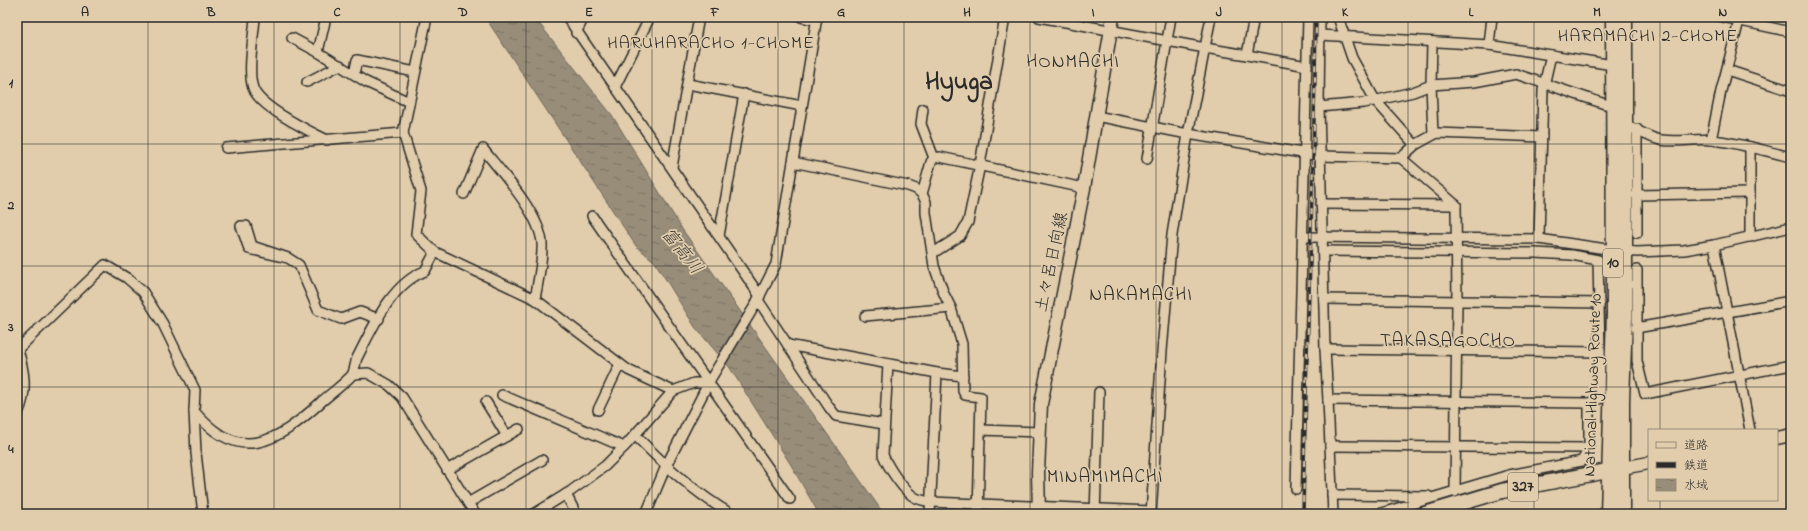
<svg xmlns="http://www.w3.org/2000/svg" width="1808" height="531" viewBox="0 0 1808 531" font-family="'Indie Flower','Klee One',sans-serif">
<defs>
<pattern id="water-ripples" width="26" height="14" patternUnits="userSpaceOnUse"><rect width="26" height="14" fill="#988d79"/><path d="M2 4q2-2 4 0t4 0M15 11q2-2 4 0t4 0" fill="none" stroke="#7c7363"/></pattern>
</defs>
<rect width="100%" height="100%" fill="#e1cdac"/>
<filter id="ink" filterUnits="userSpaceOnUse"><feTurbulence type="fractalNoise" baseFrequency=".025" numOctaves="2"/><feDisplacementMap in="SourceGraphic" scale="8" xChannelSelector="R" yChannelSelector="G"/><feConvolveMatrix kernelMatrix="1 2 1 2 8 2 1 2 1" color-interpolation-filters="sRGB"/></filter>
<g filter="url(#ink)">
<!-- water -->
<path fill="url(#water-ripples)" stroke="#6c665a" d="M485,17H534L612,115L682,229L884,514H819L791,465L730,368L695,327L655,262L636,246Z"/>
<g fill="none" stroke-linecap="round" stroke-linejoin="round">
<defs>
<g id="minor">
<path d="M255,17C254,35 247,71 253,88C259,107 309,131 327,140"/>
<path d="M427,17L403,133L421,191L416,234L435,252L535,299L628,370L673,391"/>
<path d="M567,17L760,296"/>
<path d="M801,17L816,20"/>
<path d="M1039,17L1205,48L1247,55L1254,17"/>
<path d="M1338,17L1352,58L1375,100L1415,145L1437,133L1542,137"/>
<path d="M1722,17L1791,32"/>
<path d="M576,33L584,17"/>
<path d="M1320,35L1489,45L1613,65"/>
<path d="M292,38L318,52L366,82L409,102"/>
<path d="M1432,43L1431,85L1433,134"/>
<path d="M1489,45L1492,17"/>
<path d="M318,52L326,17"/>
<path d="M1247,55L1307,66"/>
<path d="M1727,70L1791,91"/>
<path d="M354,74L357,60L415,72"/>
<path d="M307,82L340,65"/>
<path d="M688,84L802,106"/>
<path d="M615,87L650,17"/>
<path d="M1319,107L1320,17"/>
<path d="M923,109L921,124L934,158"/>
<path d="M1096,116L1188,134L1320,156L1401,158L1456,205L1457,301L1455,492"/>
<path d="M1624,126C1638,128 1647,138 1661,140C1678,143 1696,138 1713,140C1740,143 1765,151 1791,157"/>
<path d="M1637,129V233"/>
<path d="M1711,140L1721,91L1739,21"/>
<path d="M1750,147V237"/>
<path d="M226,148L403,133"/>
<path d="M1401,158L1415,145"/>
<path d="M1147,159L1171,17"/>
<path d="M793,162L908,186L916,189L922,194L926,202V213L934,266L944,294L951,308L962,344L963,391L965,395L981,397L978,514"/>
<path d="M672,167L699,17"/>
<path d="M464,194L483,149C501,172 540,214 542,243C543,261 538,281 535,299"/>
<path d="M922,194L931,162L934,158L940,157L1084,188"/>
<path d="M1636,195L1750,193"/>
<path d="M1321,204L1456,205"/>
<path d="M592,216L790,499"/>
<path d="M719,236L744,94"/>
<path d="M1303,237L1539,239L1613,250L1637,252L1684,250L1714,245L1791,227"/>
<path d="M1539,239L1543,90L1551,55"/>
<path d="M1714,245L1750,430"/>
<path d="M1323,251L1535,253L1572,255L1598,260L1600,352L1599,399L1589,403L1328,400"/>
<path d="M933,253L960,236L968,222L980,165L1005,17"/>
<path d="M288,258L249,249L241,226H246L252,246L288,258L299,265L318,310L341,319L360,312L379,319"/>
<path d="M1637,270V361L1645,394L1791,365"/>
<path d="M1324,299L1600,303"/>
<path d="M758,300L829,407L836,416L884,424"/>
<path d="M865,316L951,308"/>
<path d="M1636,328L1791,301"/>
<path d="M788,345L937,373L963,376"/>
<path d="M17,346C24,370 29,392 17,415"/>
<path d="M18,349L105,265L127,278L143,292L163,324L195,390L194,411C239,465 276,443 320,403C330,394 343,385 352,375C355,370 355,363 357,358C373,327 391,284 425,271L435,252"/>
<path d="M1325,349L1600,352"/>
<path d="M888,364L883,455C888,467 904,492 916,498C920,500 926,501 931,502L1151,511"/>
<path d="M353,374L368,373L389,385L402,397L475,514"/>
<path d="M502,395L624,447"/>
<path d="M486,402L507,436"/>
<path d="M598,410L620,364"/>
<path d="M194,411L196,453L203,514"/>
<path d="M981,430L1039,432"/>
<path d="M635,435C664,465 695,493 731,514"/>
<path d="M1330,446L1589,448"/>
<path d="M447,470L519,429"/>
<path d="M1296,489L1308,17"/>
<path d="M566,494L576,514"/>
<path d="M1332,495L1428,496"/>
<path d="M468,503L542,460"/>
<path d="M534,514L571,491L605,466L627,444L673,391L694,383H710"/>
<path d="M646,514L666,466L710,380L754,307L776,264L817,17"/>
<path d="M930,514L937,373"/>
<path d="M1095,514L1099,392"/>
<path d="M1151,514L1162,351L1172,235L1188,134L1211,17"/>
<path d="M1333,514L1328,400L1325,349L1319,107L1364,103L1413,92L1431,85L1474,82L1516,74L1605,104L1613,105"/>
<path d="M1378,514L1509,475L1582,461L1589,448V403"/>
</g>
<g id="major">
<path d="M1777,438L1791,435"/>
<path d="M1622,468L1649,463"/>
<path d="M1039,514L1038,472L1041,404L1084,188L1113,17"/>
</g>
<g id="highway">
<path d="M1425,514L1502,491L1618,469"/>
<path d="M1608,514L1614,313L1613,17"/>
<path d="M1622,514V401L1625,317V17"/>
</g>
</defs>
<!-- minor casing -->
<use href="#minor" stroke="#2b2b2b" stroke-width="12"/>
<!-- major casing -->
<use href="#major" stroke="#2b2b2b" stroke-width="15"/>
<!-- highway casing -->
<use href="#highway" stroke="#2b2b2b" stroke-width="17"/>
<!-- minor -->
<use href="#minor" stroke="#e1cdac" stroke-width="9"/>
<!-- major -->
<use href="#major" stroke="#e1cdac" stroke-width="12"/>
<!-- highway -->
<use href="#highway" stroke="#e1cdac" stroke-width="14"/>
<defs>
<path id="rail" d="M1303,514C1306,348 1314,183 1316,17"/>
</defs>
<!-- rail casing -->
<use href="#rail" stroke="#2b2b2b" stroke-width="3.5"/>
<!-- rail -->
<use href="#rail" stroke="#e1cdac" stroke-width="2" stroke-dasharray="6" stroke-linecap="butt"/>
</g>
</g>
<!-- grid -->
<path fill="none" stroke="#2b2b2b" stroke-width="1" stroke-opacity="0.55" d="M148,17V514M274,17V514M400,17V514M526,17V514M652,17V514M778,17V514M904,17V514M1030,17V514M1156,17V514M1282,17V514M1408,17V514M1534,17V514M1660,17V430M17,144H1791M17,266H1791M17,387H1791M1660,500V514"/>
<g text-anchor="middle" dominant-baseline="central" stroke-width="3.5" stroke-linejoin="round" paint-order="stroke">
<!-- shield labels -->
<g fill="#e1cdac" stroke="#625c52" stroke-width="1">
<rect x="1603" y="249" width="20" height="28" rx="3"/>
<rect x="1508" y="473" width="30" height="28" rx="3"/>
</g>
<g font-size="16" font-weight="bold" fill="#2b2b2b">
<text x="1613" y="263">10</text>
<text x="1523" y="487">327</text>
</g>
<!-- street labels -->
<g font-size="17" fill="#2b2b2b" stroke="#e1cdac">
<text transform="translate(1052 262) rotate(-78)">土々呂日向線</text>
<text transform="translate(1593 385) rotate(-88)">National Highway Route 10</text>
</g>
<!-- neighbourhood labels -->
<g font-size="18" letter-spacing="1" fill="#2b2b2b" stroke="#e1cdac">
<text x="1648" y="37">HARAMACHI 2-CHOME</text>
<text x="711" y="44">HARUHARACHO 1-CHOME</text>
</g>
<!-- water labels -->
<g font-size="18" font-style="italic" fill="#413f3b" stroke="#e1cdac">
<text transform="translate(681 252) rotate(51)">富高川</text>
</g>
<!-- quarter labels -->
<g font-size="19" letter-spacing="1" fill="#2b2b2b" stroke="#e1cdac">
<text x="1073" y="62">HONMACHI</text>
<text x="1141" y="295">NAKAMACHI</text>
<text x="1448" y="341">TAKASAGOCHO</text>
<text x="1105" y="477">MINAMIMACHI</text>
</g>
<!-- town labels -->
<g font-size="25" font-weight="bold" fill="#2b2b2b" stroke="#e1cdac">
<text x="959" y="83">Hyuga</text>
</g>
</g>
<!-- margin -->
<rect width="1808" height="531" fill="none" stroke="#e1cdac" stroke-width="44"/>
<!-- legend -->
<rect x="1648" y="429" width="130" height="72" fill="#e1cdac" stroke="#988c78"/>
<rect x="1656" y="442" width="20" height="6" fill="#e1cdac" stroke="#988c78"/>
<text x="1684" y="449" font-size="12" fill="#2b2b2b">道路</text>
<rect x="1656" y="462" width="20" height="6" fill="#2b2b2b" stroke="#988c78"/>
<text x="1684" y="469" font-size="12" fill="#2b2b2b">鉄道</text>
<rect x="1656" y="479" width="20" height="12" fill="url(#water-ripples)" stroke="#988c78"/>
<text x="1684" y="489" font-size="12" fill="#2b2b2b">水域</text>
<rect x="22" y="22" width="1764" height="487" fill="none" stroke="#2b2b2b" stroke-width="1.5"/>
<g font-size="13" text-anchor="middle" font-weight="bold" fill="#2b2b2b">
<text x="85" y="16">A</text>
<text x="211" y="16">B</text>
<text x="337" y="16">C</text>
<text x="463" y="16">D</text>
<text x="589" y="16">E</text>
<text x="715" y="16">F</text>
<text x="841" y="16">G</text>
<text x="967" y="16">H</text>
<text x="1093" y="16">I</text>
<text x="1219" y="16">J</text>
<text x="1345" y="16">K</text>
<text x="1471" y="16">L</text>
<text x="1597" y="16">M</text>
<text x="1723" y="16">N</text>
<text x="11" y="87">1</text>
<text x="11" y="209">2</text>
<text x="11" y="331">3</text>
<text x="11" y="453">4</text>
</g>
</svg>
